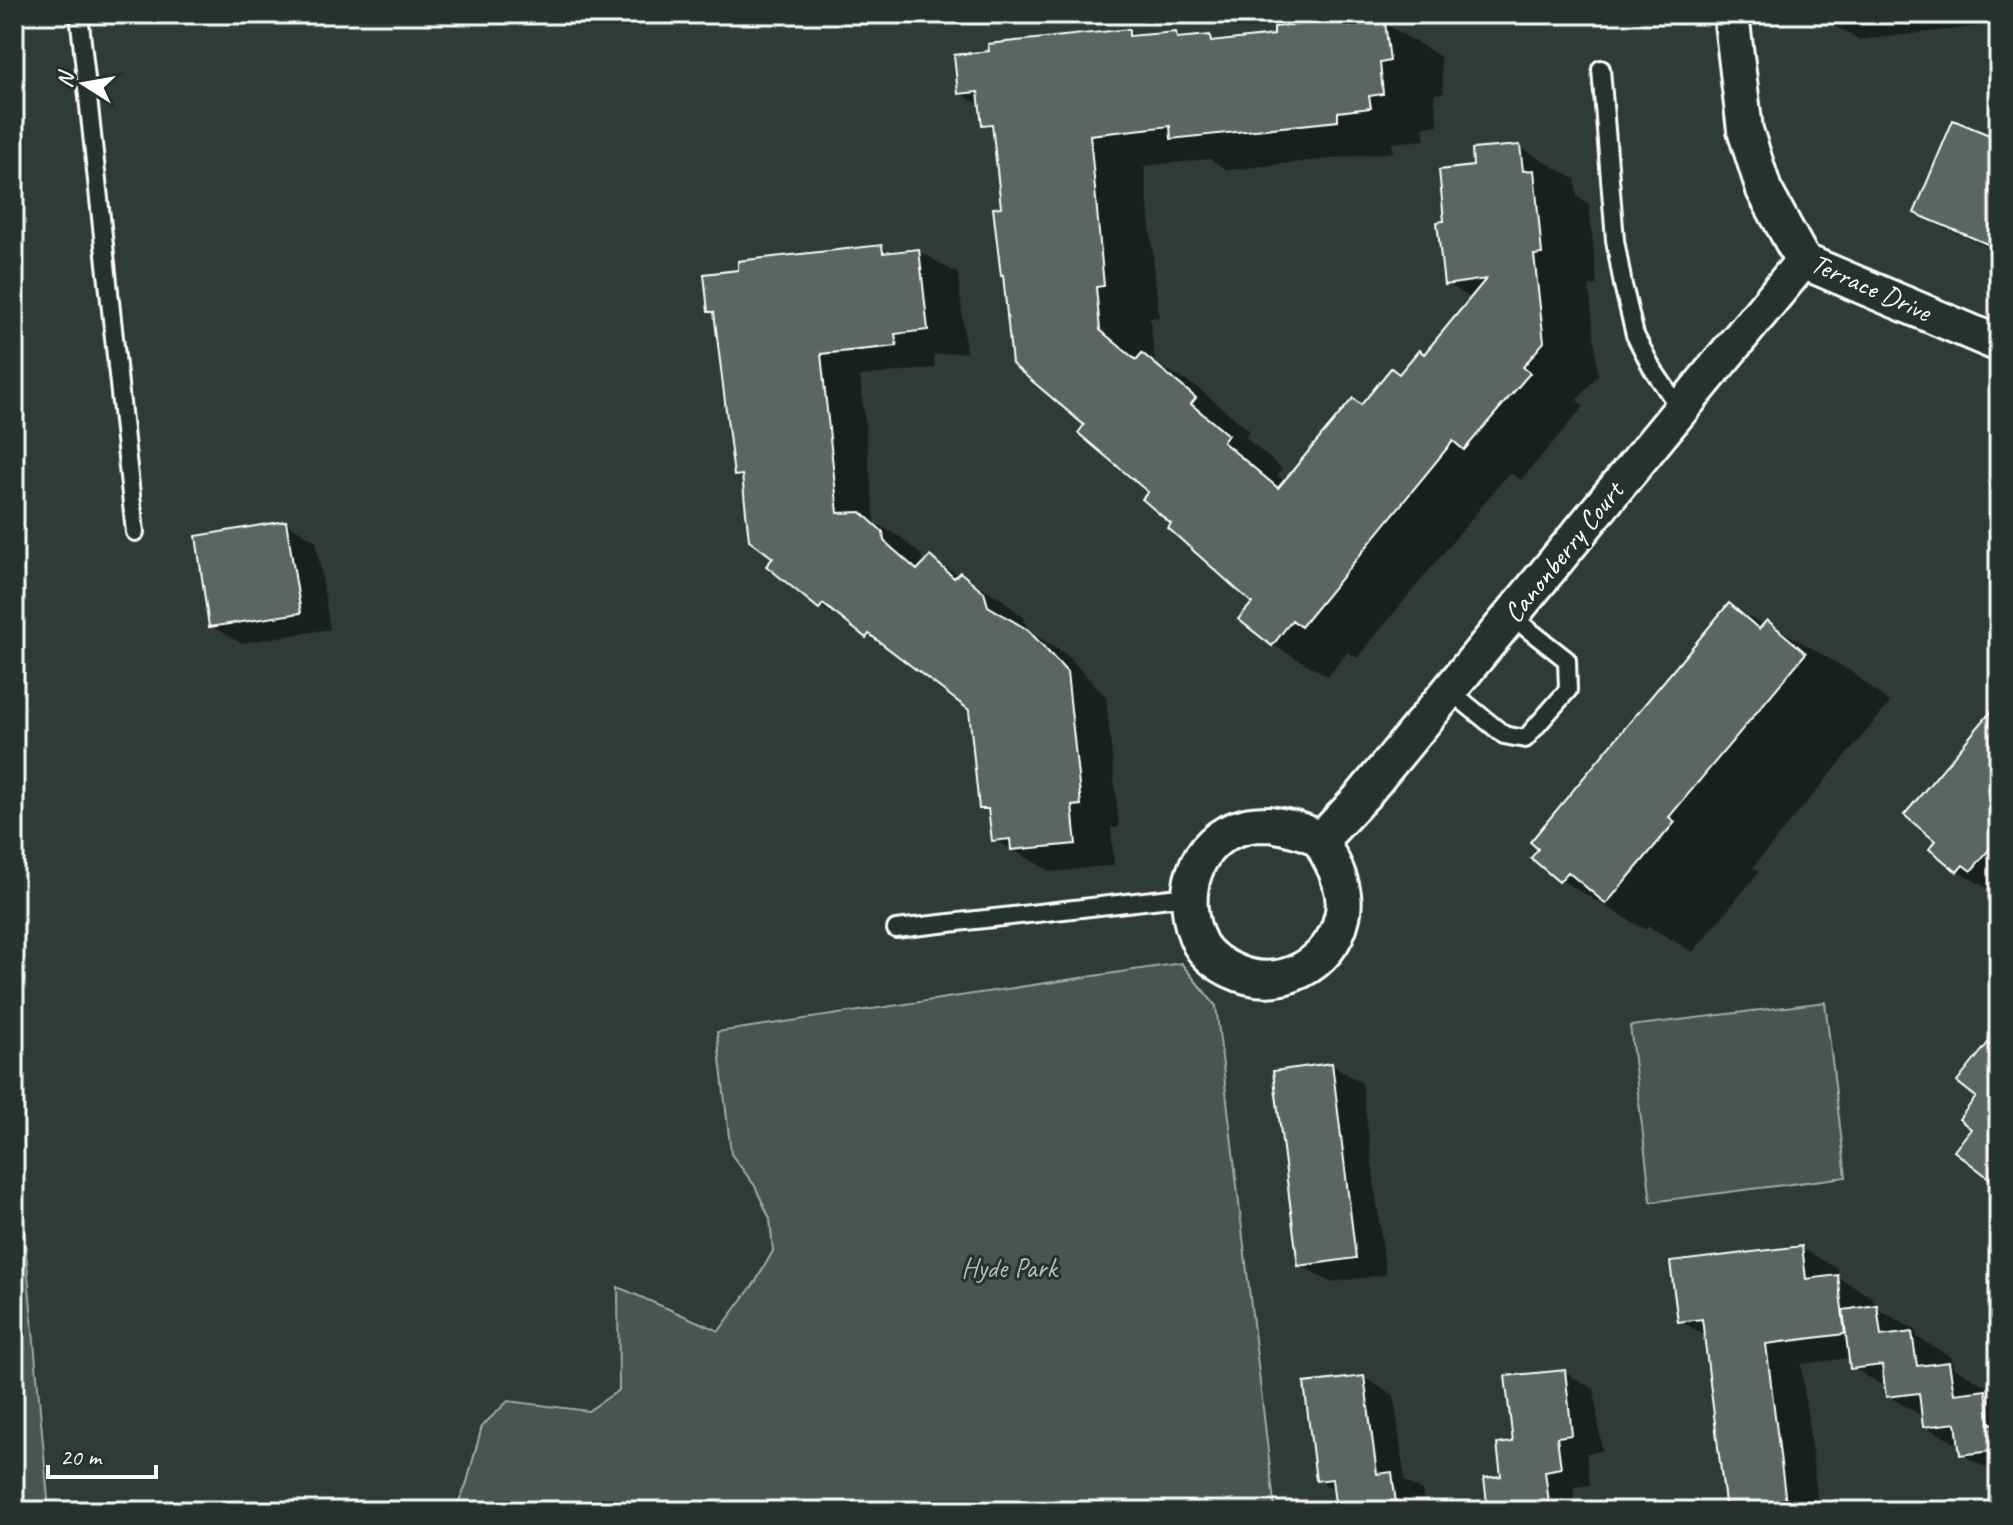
<svg xmlns="http://www.w3.org/2000/svg" width="2013" height="1525" viewBox="0 0 2013 1525" font-family="Caveat,sans-serif">
<rect width="100%" height="100%" fill="#2f3b35"/>
<filter id="ink" filterUnits="userSpaceOnUse"><feTurbulence type="fractalNoise" baseFrequency=".0125" numOctaves="2"/><feDisplacementMap in="SourceGraphic" scale="16" xChannelSelector="R" yChannelSelector="G"/><feConvolveMatrix kernelMatrix="1 2 1 2 8 2 1 2 1" color-interpolation-filters="sRGB"/></filter>
<g filter="url(#ink)">
<!-- green -->
<g fill="#4a544f" stroke="#a4aaa7" stroke-width="2">
<path d="M1181,963L1216,1006L1275,1511H454L466,1486L482,1426L508,1401L588,1411L619,1390L618,1287L719,1331L756,1281L773,1251L770,1219L755,1186L731,1154L717,1032Z"/>
<path d="M1825,1002L1846,1177L1651,1202L1630,1026Z"/>
<path d="M14,1128H15L49,1511H14Z"/>
</g>
<!-- shadow -->
<g fill="#0007">
<path d="M1828,14H1999V24L1859,40L1829,23Z"/>
<path d="M1347,21L1358,27L1385,24L1440,56L1444,93L1434,94L1438,125L1423,127L1425,140L1392,143L1393,152L1228,170L1209,159L1144,166L1159,317L1150,318L1155,363L1198,388L1250,431L1245,437L1282,469L1277,475L1286,483L1354,401L1363,406L1425,356L1472,299L1446,283V222L1476,168L1519,147L1575,179L1577,197L1589,204L1597,285L1589,286L1598,375L1577,400L1584,406L1521,480L1509,473L1357,658L1348,652L1328,676L1273,645L1255,603L1174,524L1151,492L1087,425L1003,209L995,130L984,124L982,106L960,93L1128,31L1139,37L1175,34L1185,39L1209,37L1220,43L1277,37Z"/>
<path d="M1999,142V252L1946,229L1916,212Z"/>
<path d="M882,247L893,254L919,251L958,274L966,352L934,355L935,368L860,376L875,523L900,537L922,556L923,566L930,559L999,597L1023,617L1028,631L1067,655L1106,697L1119,827L1111,828L1114,865L1052,872L993,839L991,814L981,808L970,709L898,654L821,607L775,558L745,481L735,475L716,315L710,311Z"/>
<path d="M286,523L316,541L330,629L241,643L211,626Z"/>
<path d="M1730,605L1764,626L1767,622L1852,672L1890,703L1753,867L1759,872L1693,952L1648,926L1646,930L1561,880L1533,858Z"/>
<path d="M1999,705V895L1958,871L1938,841Z"/>
<path d="M1332,1065L1362,1083L1386,1275L1330,1282L1299,1264Z"/>
<path d="M1801,1248L1838,1269L1839,1278L1873,1298L1875,1308L1916,1330L1917,1337L1951,1357L1953,1367L1988,1387L1989,1394L1999,1400V1483L1997,1474L1962,1454L1961,1446L1925,1426L1924,1417L1888,1396L1887,1388L1852,1367L1851,1358L1801,1364L1819,1511H1728L1706,1336L1680,1321Z"/>
<path d="M1564,1372L1594,1389L1602,1451L1586,1453L1590,1485L1574,1487L1577,1511H1490L1515,1443Z"/>
<path d="M1364,1378L1394,1395L1405,1481L1422,1491L1425,1511H1338L1336,1490L1318,1480Z"/>
</g>
<!-- building -->
<g fill="#5b6661" stroke="#fff" stroke-width="2">
<path d="M1348,19L1349,26L1385,22L1390,61L1380,63L1383,94L1369,96L1371,108L1338,112V121L1171,139L1170,126L1090,135L1104,286L1096,287L1100,330L1136,360L1142,353L1196,398L1191,404L1228,435L1223,442L1278,488L1353,398L1361,405L1391,368L1399,374L1419,350L1424,354L1486,279L1444,285L1437,222L1444,221L1439,170L1473,166L1472,149L1520,145L1523,171L1534,170L1542,254L1534,255L1544,342L1523,367L1530,373L1464,450L1453,441L1301,627L1292,620L1272,646L1238,619L1252,603L1168,528L1171,524L1142,499L1148,492L1078,433L1084,425L1012,364L1003,275L1001,276L993,208L1001,207L992,124L982,125L978,92L958,94L954,55L989,51L988,44L1129,29V36L1176,32L1177,38L1210,35L1211,42L1274,35V27Z"/>
<path d="M1953,120L1999,139V249L1914,213Z"/>
<path d="M882,245L883,253L919,249L928,330L895,334L897,346L821,354L838,513L861,512L883,532L884,541L917,570L930,556L954,578L960,572L984,592L988,606L1028,630L1067,672L1081,805L1072,806L1076,844L1011,850L1010,839L992,841L988,809H979L969,710L869,634L866,638L823,604L819,609L766,566L773,558L749,540L742,475L734,476L714,312H708L704,274L738,270V261Z"/>
<path d="M286,521L301,613L209,627L196,536Z"/>
<path d="M1729,603L1759,629L1767,620L1806,653L1669,817L1675,822L1606,904L1568,872L1559,882L1531,858L1538,849L1530,842Z"/>
<path d="M1999,702V838L1971,871L1963,865L1957,872L1929,849L1935,841L1904,815Z"/>
<path d="M1999,1029V1186L1954,1151L1971,1129L1959,1119L1976,1097L1957,1082Z"/>
<path d="M1332,1063L1356,1258L1298,1266L1273,1071Z"/>
<path d="M1802,1246L1806,1279L1838,1275L1845,1334L1766,1344L1787,1511H1726L1702,1319L1678,1322L1670,1262Z"/>
<path d="M1877,1305L1881,1336L1912,1332L1917,1366L1949,1362L1954,1394L1986,1390L1990,1424L1999,1422V1450L1960,1455L1956,1423L1923,1427L1919,1393L1886,1397L1882,1365L1850,1369L1843,1310Z"/>
<path d="M1565,1370L1572,1435L1557,1437L1561,1468L1545,1471L1549,1503L1532,1505V1511H1488L1484,1478L1501,1476L1497,1444L1513,1442L1505,1376Z"/>
<path d="M1364,1376L1377,1474L1392,1472L1397,1511H1336L1332,1479L1316,1481L1304,1383Z"/>
</g>
<g fill="none" stroke-linecap="round" stroke-linejoin="round">
<defs>
<g id="lane">
<path d="M79,14L135,532"/>
<path d="M1601,69L1615,240L1623,285L1635,335L1652,368L1680,409"/>
<path d="M1449,690L1504,735L1525,739L1568,690L1567,660L1511,616"/>
<path d="M896,929L1188,896"/>
</g>
<g id="street">
<path d="M1731,14L1745,130L1764,190L1803,261L1999,344"/>
<path d="M1270,824C1285,827 1310,830 1321,842C1325,846 1327,854 1330,858C1339,875 1347,898 1342,917C1331,966 1278,993 1233,971C1221,966 1207,956 1200,944C1177,900 1192,838 1246,826C1253,824 1262,824 1270,824Z"/>
<path d="M1320,841L1364,794L1803,261"/>
</g>
</defs>
<!-- lane casing -->
<use href="#lane" stroke="#fff" stroke-width="22"/>
<!-- street casing -->
<use href="#street" stroke="#fff" stroke-width="40"/>
<!-- lane -->
<use href="#lane" stroke="#26332d" stroke-width="16"/>
<!-- street -->
<use href="#street" stroke="#26332d" stroke-width="34"/>
</g>
</g>
<g text-anchor="middle" dominant-baseline="central" stroke-width="6" stroke-linejoin="round" paint-order="stroke">
<!-- street labels -->
<g font-size="28" fill="#fff" stroke="#26332d">
<text transform="translate(1871 287) rotate(24)">Terrace Drive</text>
<text transform="translate(1563 552) rotate(-51)">Canonberry Court</text>
</g>
<!-- park labels -->
<g font-size="28" fill="#b7bbb9" stroke="#26332d">
<text x="1009" y="1267">Hyde Park</text>
</g>
</g>
<!-- margin -->
<rect width="2013" height="1525" fill="none" stroke="#26332d" stroke-width="48"/>
<rect x="24" y="24" width="1965" height="1477" fill="none" stroke="#fff" stroke-width="3" filter="url(#ink)"/>
<!-- north arrow -->
<g transform="translate(84 84) rotate(281)" stroke="#26332d" stroke-width="6" paint-order="stroke">
<path d="M0-6L14 30L0 20L-14 30Z" fill="#ffffff"/>
<text y="-12" font-size="22" font-weight="bold" text-anchor="middle" fill="#ffffff">N</text>
</g>
<!-- scale -->
<path d="M48 1465v12h108v-12" fill="none" stroke="#ffffff" stroke-width="4"/>
<text x="60" y="1465" font-size="24" fill="#ffffff" stroke="#26332d" stroke-width="6" paint-order="stroke">20 m</text>
</svg>
